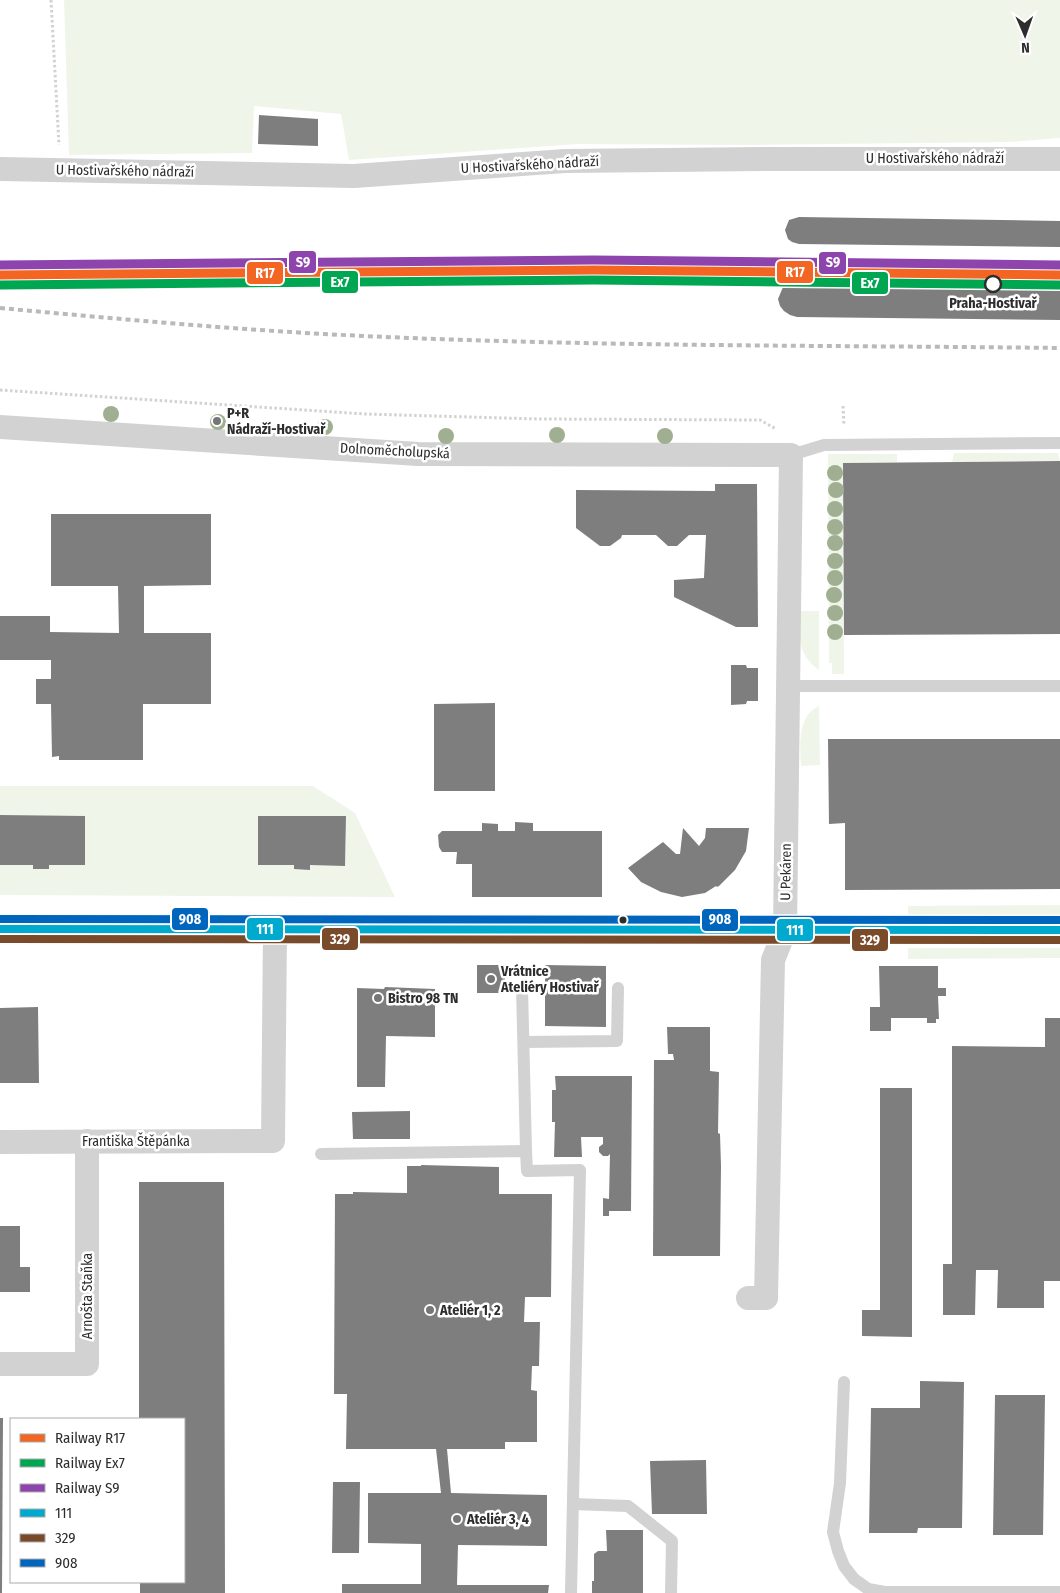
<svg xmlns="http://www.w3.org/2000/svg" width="1060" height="1593" viewBox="0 0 1060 1593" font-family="'Fira Sans Condensed',sans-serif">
<rect width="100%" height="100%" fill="#fff"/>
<!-- green -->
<g fill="#f0f5ea" fill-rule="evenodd">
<path d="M64,0H1060V138L1011,142L748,145L578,144L349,160L341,114L254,106L252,153L69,155Z"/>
<path d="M954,453H1058L1060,461L952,462Z"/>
<path d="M828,454H897V462L843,463L844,674H832V663H829Z"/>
<path d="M799,611H819V670C796,653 800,637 799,611Z"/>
<path d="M819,706L820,765L801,766C800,745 797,716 819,706Z"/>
<path d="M0,786H313L355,813L395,897L0,895V865H33L34,869H49V865H85V817L0,815ZM259,816H346L345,865H310V869H294V865H258Z"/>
<path d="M1060,905V916H908V906Z"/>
<path d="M908,948H1060V958L908,959Z"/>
</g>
<!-- building -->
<g fill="#7e7e7e">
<path d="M259,115L318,119V146L258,144Z"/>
<path d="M799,217L1060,221V247L799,244L792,242L788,239L785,230L789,220Z"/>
<path d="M798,281L1060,283V320L797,317L790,315L784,311L780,306L778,299L783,287L789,283Z"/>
<path d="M1060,461V634L844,635L843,463Z"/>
<path d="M715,484H757L758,627H736L674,597V580L704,578L706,535H689L677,546H668L656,535H622L621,538L610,546H600L576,528V490L715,491Z"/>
<path d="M51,514H211V585L144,586V633H211V704H143V760H59V756L52,757L51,704H36V679H51V660H0V616H50V632L119,633L118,586H51Z"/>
<path d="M731,665H746L747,668H758V701H747L746,704L731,705Z"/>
<path d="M495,703V791H434V704Z"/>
<path d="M828,739H1060V889L845,890V823L829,824Z"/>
<path d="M0,815L85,816V865H49V869H33V865H0Z"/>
<path d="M258,816H346L345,866L310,865V870L294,869V865H258Z"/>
<path d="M515,822L533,823V831H602V897H472V864H456L457,852H442L439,847L438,835L442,831H482V823L498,824V831H515Z"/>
<path d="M683,828L699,846L705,838L706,828H749L746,851L735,870L719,886L717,887L716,886L705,893L682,897L661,892L641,882L628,868L663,842L676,854H680Z"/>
<rect x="477" y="965" width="28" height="28"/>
<path d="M545,965L606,966V1027L545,1026Z"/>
<path d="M879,966H938V988H946V996H938L939,1019H936V1023H927V1018H891V1031H870V1007H880Z"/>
<path d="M385,987L435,989V1037L386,1036L385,1087H357V988L384,989Z"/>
<path d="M38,1007L39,1083H0V1008Z"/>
<path d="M1045,1018H1060V1281H1044V1308H997L998,1270H976L975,1315H943V1264H952V1046L1045,1047Z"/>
<path d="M667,1027H710V1071L719,1072L718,1133L720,1134L721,1166L720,1256H653L654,1060H674L673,1054H668Z"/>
<path d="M555,1076H632L631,1211H609V1216H603V1198L609,1199L610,1154L608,1156H603L599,1152V1147L603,1144V1137H581L582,1157H554L555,1122H552V1090H556Z"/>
<path d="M880,1088H912V1337L862,1336V1310H880Z"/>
<path d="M410,1111V1139H353L352,1112Z"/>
<path d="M421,1165L499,1167V1194H552L551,1297H525L524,1322H540L539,1366H532L531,1390L537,1391V1442H505V1449H447L451,1493L547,1495V1546L458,1545L457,1585H549L548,1593H342V1584H421V1544L368,1543V1493H441L436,1449H346L347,1394H334L335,1194H353V1192L407,1193V1166H421Z"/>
<path d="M139,1182H224L225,1593H140V1582H184V1419H139Z"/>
<path d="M0,1226H20V1267H30V1292H0Z"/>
<path d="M920,1381L964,1382L962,1528H918L917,1533H869L871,1408H920Z"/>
<path d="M995,1395H1045L1043,1535H993Z"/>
<path d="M0,1418H3L2,1593H0Z"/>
<path d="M706,1460L707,1514H652L650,1461Z"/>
<path d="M333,1482H360L359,1553H332Z"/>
<path d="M606,1530H643V1593H592V1581H594V1554L598,1551H607Z"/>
</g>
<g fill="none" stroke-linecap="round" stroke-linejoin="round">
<!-- path -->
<g stroke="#d2d2d2" stroke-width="3" stroke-dasharray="2.5 2.5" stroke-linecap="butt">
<path d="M51,0L59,145"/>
<path d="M0,390L365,414L539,419L760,420L776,429"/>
<path d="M843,406L844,426"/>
</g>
<!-- service -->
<g stroke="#d2d2d2" stroke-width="12">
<path d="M791,455L824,445L1060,443"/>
<path d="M789,686H1060"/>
<path d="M522,988L526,1151"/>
<path d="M524,1042L617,1041L618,988"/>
<path d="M321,1154L526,1151L527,1171L580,1170L571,1593"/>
<path d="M844,1382L840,1483L833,1532L838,1551L844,1566L854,1579L868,1589L885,1592H1060"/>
<path d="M573,1504L628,1506L672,1541L671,1593"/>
</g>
<!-- minor -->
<g stroke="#d2d2d2" stroke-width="24">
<path d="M0,169L354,176L565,161L774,159H1060"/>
<path d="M0,427L418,454L791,455L785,930L773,960L766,1298H748"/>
<path d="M0,1142L273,1141L275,929"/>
<path d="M0,1364H87V1141"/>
</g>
<!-- tertiary -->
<path stroke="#d2d2d2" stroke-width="28" d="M0,929L1060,930"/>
<!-- rail -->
<path stroke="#b9b9b9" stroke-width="4" stroke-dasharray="5 4" stroke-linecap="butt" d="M0,308C108,318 216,328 324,334C569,347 815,345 1060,348"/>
<defs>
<path id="bus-1" d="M0,929L1060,930"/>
<path id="bus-2" d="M0,939L1060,940"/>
<path id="bus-3" d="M0,919L1060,920"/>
</defs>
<!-- bus-1 casing -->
<use href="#bus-1" stroke="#fff" stroke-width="11"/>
<!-- bus-2 casing -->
<use href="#bus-2" stroke="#fff" stroke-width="11"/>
<!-- bus-3 casing -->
<use href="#bus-3" stroke="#fff" stroke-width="11"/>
<!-- bus-1 -->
<use href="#bus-1" stroke="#00a9ce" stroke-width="8"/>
<!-- bus-2 -->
<use href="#bus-2" stroke="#7a4b2a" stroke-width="8"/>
<!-- bus-3 -->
<use href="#bus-3" stroke="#0065bd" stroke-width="8"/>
<defs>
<path id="rail-1" d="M0,275L594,270L1060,275"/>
<path id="rail-2" d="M0,285L594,280L1060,285"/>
<path id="rail-3" d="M0,265L594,260L1060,265"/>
</defs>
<!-- rail-1 casing -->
<use href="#rail-1" stroke="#fff" stroke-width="12"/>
<!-- rail-2 casing -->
<use href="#rail-2" stroke="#fff" stroke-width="12"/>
<!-- rail-3 casing -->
<use href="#rail-3" stroke="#fff" stroke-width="12"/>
<!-- rail-1 -->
<use href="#rail-1" stroke="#f26522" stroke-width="9"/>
<!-- rail-2 -->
<use href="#rail-2" stroke="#00a651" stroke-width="9"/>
<!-- rail-3 -->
<use href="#rail-3" stroke="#8e44ad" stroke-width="9"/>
</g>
<!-- trees -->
<g fill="#a0af91">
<circle cx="111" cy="414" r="8"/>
<circle cx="218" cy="422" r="8"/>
<circle cx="325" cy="427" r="8"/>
<circle cx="557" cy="435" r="8"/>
<circle cx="446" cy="436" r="8"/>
<circle cx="665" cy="436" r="8"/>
<circle cx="835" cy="473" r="8"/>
<circle cx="836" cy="490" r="8"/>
<circle cx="835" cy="509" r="8"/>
<circle cx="835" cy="527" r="8"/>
<circle cx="835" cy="543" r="8"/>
<circle cx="835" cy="561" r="8"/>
<circle cx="835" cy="578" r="8"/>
<circle cx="834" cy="595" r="8"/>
<circle cx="835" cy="613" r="8"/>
<circle cx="835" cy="632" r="8"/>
</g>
<!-- markers -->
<circle fill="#fff" stroke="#2d2d2d" stroke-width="2.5" cx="993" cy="284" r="8"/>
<g fill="#767676" stroke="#fff" stroke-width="2">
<circle cx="217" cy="421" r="5"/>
<circle cx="491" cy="979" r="5"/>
<circle cx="378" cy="998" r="5"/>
<circle cx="430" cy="1310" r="5"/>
<circle cx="457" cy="1519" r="5"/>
</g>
<circle fill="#2d2d2d" stroke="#fff" stroke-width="2" cx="623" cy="920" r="4.5"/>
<g text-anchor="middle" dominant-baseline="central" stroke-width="5" stroke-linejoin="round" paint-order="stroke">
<!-- street labels -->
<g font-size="14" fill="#2d2d2d" stroke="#fff">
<text x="935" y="158">U Hostivařského nádraží</text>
<text transform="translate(530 165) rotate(-3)">U Hostivařského nádraží</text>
<text transform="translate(125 171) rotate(1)">U Hostivařského nádraží</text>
<text transform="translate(395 451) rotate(3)">Dolnoměcholupská</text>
<text transform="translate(786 872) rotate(-89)">U Pekáren</text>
<text x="136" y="1141">Františka Štěpánka</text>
<text transform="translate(87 1296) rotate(-90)">Arnošta Staňka</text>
</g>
<!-- stop labels -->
<g font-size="14" font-weight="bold" fill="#2d2d2d" stroke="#fff">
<text x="993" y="303">Praha-Hostivař</text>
</g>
<!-- poi labels -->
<g font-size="14" font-weight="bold" fill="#2d2d2d" stroke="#fff" text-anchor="start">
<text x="227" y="413">P+R<tspan x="227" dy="16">Nádraží-Hostivař</tspan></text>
<text x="501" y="971">Vrátnice<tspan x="501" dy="16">Ateliéry Hostivař</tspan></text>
<text x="388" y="998">Bistro 98 TN</text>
<text x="440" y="1310">Ateliér 1, 2</text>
<text x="467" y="1519">Ateliér 3, 4</text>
</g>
</g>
<g stroke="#fff" stroke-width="2">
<rect x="288" y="250" width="29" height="24" rx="5" fill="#8e44ad"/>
<rect x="818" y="251" width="29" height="24" rx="5" fill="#8e44ad"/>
<rect x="776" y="260" width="38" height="24" rx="5" fill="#f26522"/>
<rect x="246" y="261" width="38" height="24" rx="5" fill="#f26522"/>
<rect x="321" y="270" width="38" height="24" rx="5" fill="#00a651"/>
<rect x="851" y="271" width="38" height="24" rx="5" fill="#00a651"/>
<rect x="171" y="907" width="38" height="24" rx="5" fill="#0065bd"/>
<rect x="701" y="908" width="38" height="24" rx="5" fill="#0065bd"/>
<rect x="246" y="917" width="38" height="24" rx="5" fill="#00a9ce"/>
<rect x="776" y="918" width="38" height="24" rx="5" fill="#00a9ce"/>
<rect x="321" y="927" width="38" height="24" rx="5" fill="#7a4b2a"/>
<rect x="851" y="928" width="38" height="24" rx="5" fill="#7a4b2a"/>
</g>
<g font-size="14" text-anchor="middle" font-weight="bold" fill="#fff">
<text x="303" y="267">S9</text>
<text x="833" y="267">S9</text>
<text x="795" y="277">R17</text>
<text x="265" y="278">R17</text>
<text x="340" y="287">Ex7</text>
<text x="870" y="288">Ex7</text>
<text x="190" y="924">908</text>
<text x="720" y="924">908</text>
<text x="265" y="934">111</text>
<text x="795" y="935">111</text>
<text x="340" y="944">329</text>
<text x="870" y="945">329</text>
</g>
<!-- legend -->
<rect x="10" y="1418" width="175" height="165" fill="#ffffff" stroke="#ababab"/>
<rect x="20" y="1434" width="25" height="8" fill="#f26522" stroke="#ababab"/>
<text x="55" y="1443" font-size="15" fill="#2d2d2d">Railway R17</text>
<rect x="20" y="1459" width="25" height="8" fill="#00a651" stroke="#ababab"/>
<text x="55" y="1468" font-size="15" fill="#2d2d2d">Railway Ex7</text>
<rect x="20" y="1484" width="25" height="8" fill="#8e44ad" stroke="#ababab"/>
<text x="55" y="1493" font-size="15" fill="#2d2d2d">Railway S9</text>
<rect x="20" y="1509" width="25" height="8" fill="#00a9ce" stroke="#ababab"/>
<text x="55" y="1518" font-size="15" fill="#2d2d2d">111</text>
<rect x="20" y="1534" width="25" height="8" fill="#7a4b2a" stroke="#ababab"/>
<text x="55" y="1543" font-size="15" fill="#2d2d2d">329</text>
<rect x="20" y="1559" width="25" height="8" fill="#0065bd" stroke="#ababab"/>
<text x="55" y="1568" font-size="15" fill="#2d2d2d">908</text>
<!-- north arrow -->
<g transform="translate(1025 35) rotate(178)" stroke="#ffffff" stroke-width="4" paint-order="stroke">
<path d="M0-4L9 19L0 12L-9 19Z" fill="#2d2d2d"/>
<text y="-8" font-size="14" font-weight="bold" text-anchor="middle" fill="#2d2d2d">N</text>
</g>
</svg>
